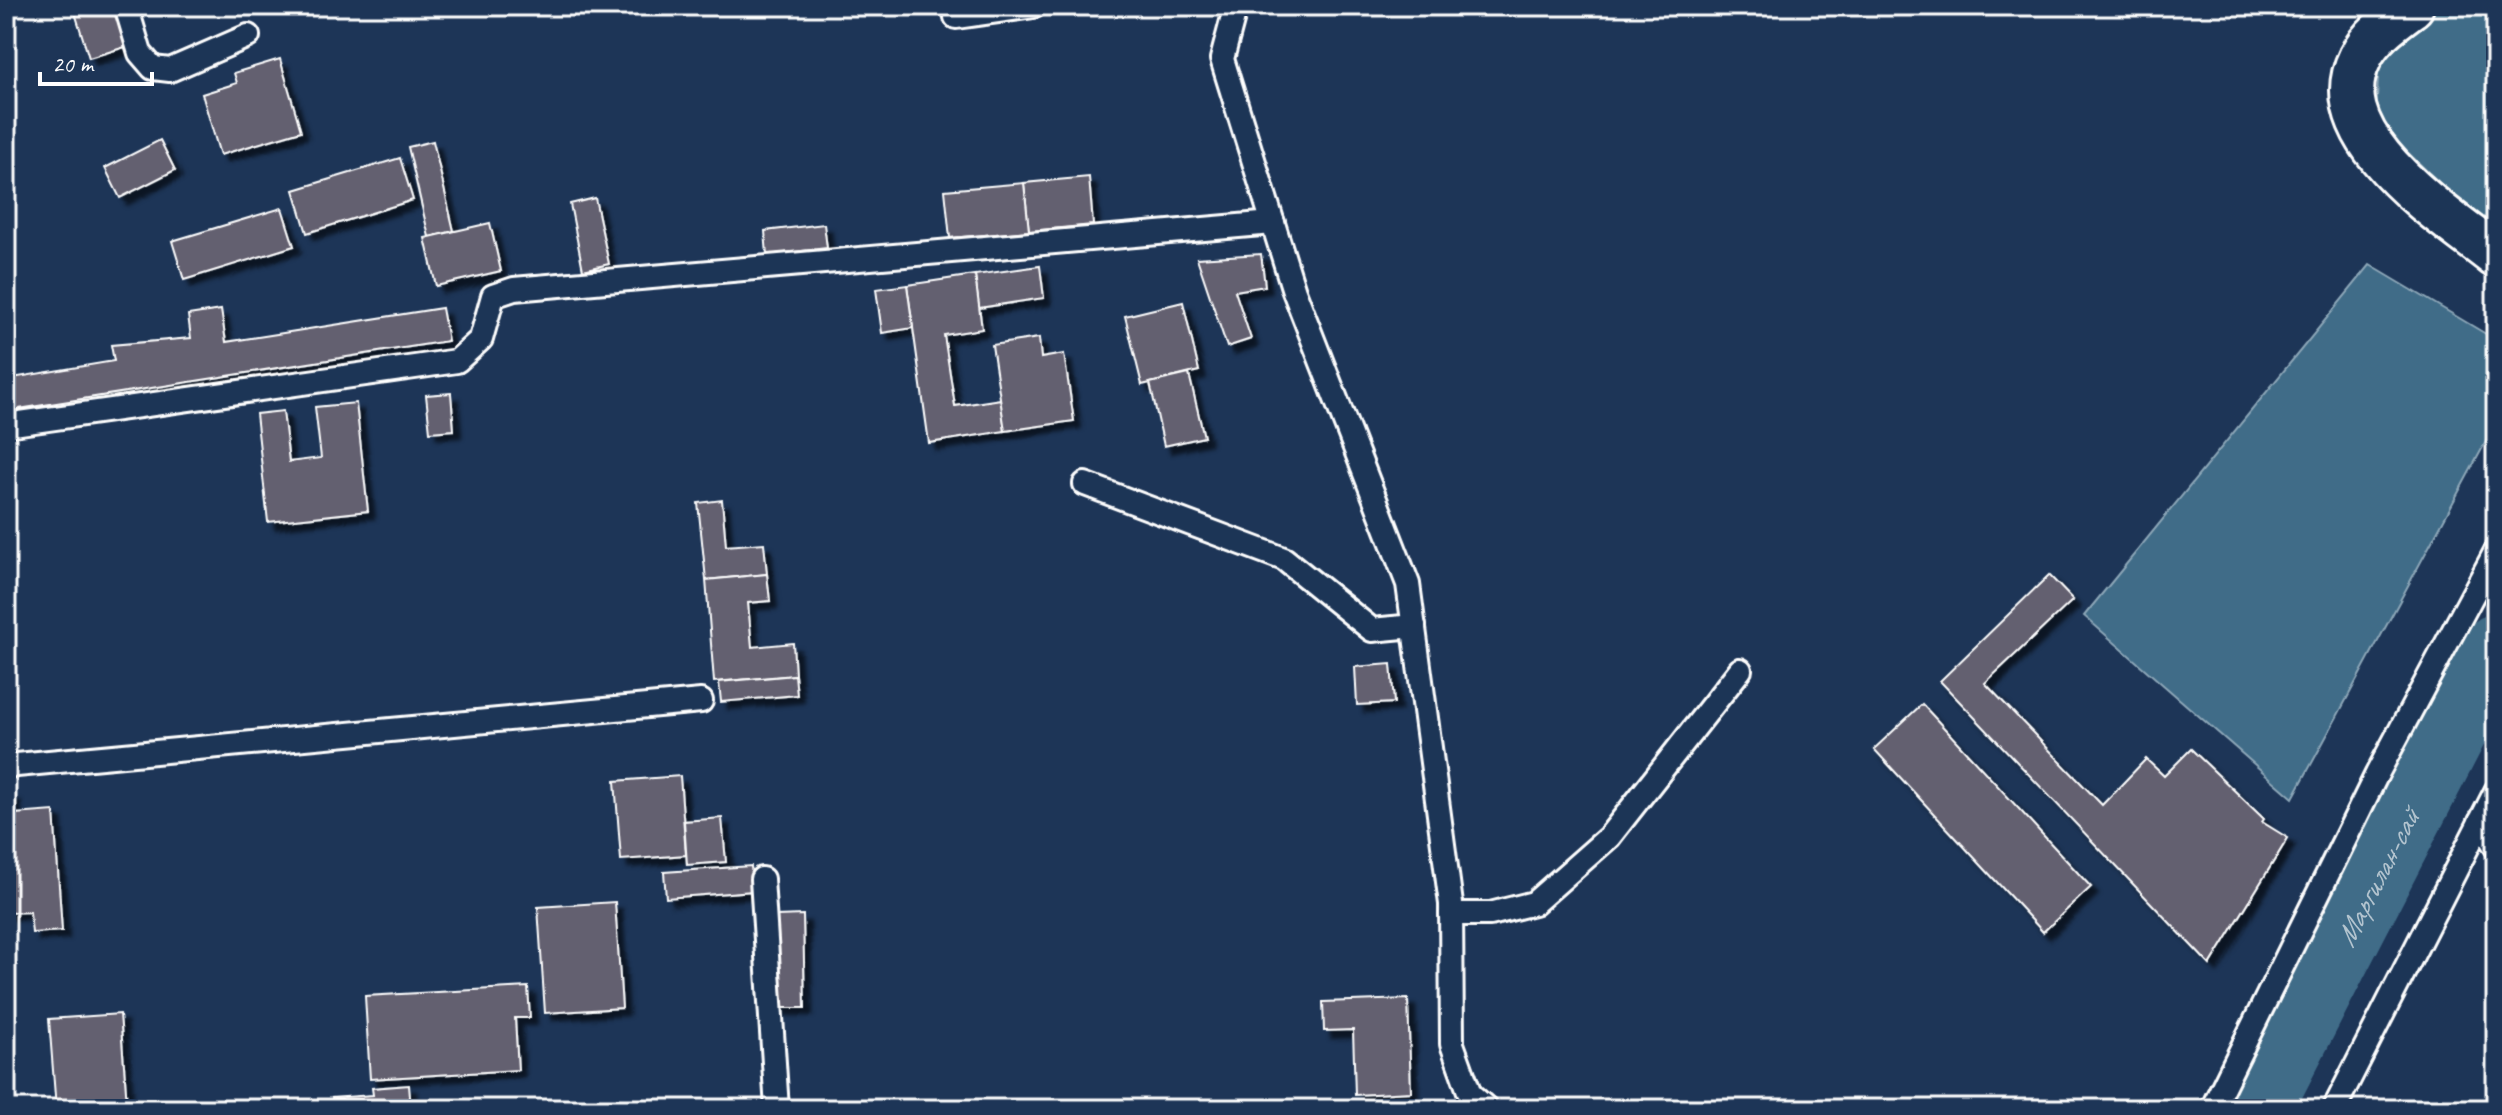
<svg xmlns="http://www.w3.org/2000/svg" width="2502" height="1115" viewBox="0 0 2502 1115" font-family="Caveat,sans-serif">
<defs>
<filter id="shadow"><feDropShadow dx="7" dy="7" stdDeviation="2" flood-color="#0009"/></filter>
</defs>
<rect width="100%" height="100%" fill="#1d3557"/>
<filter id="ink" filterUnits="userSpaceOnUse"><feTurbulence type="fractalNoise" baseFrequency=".0125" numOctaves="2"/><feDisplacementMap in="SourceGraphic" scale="16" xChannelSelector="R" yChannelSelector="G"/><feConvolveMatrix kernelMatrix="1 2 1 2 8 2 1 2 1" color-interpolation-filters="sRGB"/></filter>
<g filter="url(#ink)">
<!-- water -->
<g fill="#416c88" stroke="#8da7b8" stroke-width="2">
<path d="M2441,6H2496V237L2376,122L2379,53Z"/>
<path d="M2370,265L2496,340V423L2293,798L2084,616Z"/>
</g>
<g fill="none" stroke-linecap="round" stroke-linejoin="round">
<!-- river -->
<path stroke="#416c88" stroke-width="68" id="s1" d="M2258,1109L2496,648"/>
</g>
<!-- building -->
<g fill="#646070" stroke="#fff" stroke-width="2" filter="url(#shadow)">
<path d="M73,6H124L135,44L89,58Z"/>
<path d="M280,59L301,131L220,155L202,94L237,83L234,73Z"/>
<path d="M160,140L175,170L120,198L105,168Z"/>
<path d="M433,141L454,231L429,237L408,147Z"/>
<path d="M400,158L413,200L307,233L294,190Z"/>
<path d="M1089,177L1093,225L1029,231L1024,183Z"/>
<path d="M1024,183L1029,231L950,238L945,190Z"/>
<path d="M595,198L609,264L583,270L570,204Z"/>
<path d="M282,208L294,246L184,280L172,241Z"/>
<path d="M490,223L501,271L436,286L425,238Z"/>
<path d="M824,224L827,248L767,255L765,231Z"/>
<path d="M1261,254L1265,286L1235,291L1251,339L1227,347L1197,258Z"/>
<path d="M1040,266L1044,298L979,308L975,275Z"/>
<path d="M975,275L982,329L944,335L955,406L1001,399L1005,431L929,443L907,285Z"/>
<path d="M907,285L913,328L882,333L876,289Z"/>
<path d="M1183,302L1199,371L1142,385L1125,316Z"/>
<path d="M442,308L448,341L6,411V379L114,361L111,345L191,338L188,315L221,310L226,342Z"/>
<path d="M1039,338L1041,358L1064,354L1074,421L1005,431L992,345Z"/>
<path d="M1189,374L1204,437L1164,446L1150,383Z"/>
<path d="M451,393L454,430L430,432L426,395Z"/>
<path d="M356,403L368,511L268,522L256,414L283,411L289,462L321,458L315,407Z"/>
<path d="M722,500L726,546L764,543L767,574L706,580L698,503Z"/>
<path d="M767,574L770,601L748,603L752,647L793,643L795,675L714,682L706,580Z"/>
<path d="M2049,575L2073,600L1985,683L2102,805L2146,759L2164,776L2191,749L2264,819L2262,822L2288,838L2210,965L1940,681Z"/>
<path d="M1391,664L1394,703L1357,705L1355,667Z"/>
<path d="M795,675L797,695L721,702L719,682Z"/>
<path d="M1922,704L2091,887L2043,932L1874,749Z"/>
<path d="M680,776L686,855L621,860L615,781Z"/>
<path d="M13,794L15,814L54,811L62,931L32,933L30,912L6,913V795Z"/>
<path d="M722,818L726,862L687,865L684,821Z"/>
<path d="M751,866L753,891L666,898L664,872Z"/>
<path d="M615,902L622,1008L545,1013L538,907Z"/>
<path d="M803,915L805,1008H778L776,916Z"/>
<path d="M528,987L530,1018H515L518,1070L370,1079L365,996Z"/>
<path d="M1408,999L1411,1092L1355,1095L1353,1030L1324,1031L1323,1002Z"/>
<path d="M120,1014L127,1104L56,1109L49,1019Z"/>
<path d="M409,1085L411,1109H332V1098L373,1095L372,1088Z"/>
</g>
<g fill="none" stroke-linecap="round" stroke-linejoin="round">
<defs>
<g id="lane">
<path d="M126,6L140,53L153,68L170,70L248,36"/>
<path d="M1236,6L1222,59L1294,291L1408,584L1451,904L1452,1044L1470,1094L1487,1109"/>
<path d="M956,17L1034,6"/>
<path d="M6,425L457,361L481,339L493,296L514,289L1273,223"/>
<path d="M1085,484L1284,559L1372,630L1414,626"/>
<path d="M6,766L701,701"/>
<path d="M2480,822L2496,847"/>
<path d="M762,879L777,1109"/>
<path d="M1451,914H1490L1534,903L1609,837L1740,670"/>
<path d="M2212,1109L2377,774L2496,551"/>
<path d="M2334,1109L2496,791"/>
</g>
<path id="street" d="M2412,6C2393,20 2370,36 2360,58C2320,138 2444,214 2496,256"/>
</defs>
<!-- lane casing -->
<use href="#lane" stroke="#fff" stroke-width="28"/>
<!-- street casing -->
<use href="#street" stroke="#fff" stroke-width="48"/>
<!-- lane -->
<use href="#lane" stroke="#1d3557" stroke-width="22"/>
<!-- street -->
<use href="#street" stroke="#1d3557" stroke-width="42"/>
</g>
</g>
<g text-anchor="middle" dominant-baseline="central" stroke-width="7" stroke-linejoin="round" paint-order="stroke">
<!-- water labels -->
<g font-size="30" font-style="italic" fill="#b3c4cf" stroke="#1d3557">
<text stroke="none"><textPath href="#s1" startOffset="260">Маргилан-сай</textPath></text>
</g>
</g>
<!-- margin -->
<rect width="2502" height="1115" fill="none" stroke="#1d3557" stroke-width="32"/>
<rect x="16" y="16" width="2470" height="1083" fill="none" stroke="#fff" stroke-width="3" filter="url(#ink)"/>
<!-- scale -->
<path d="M40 72v12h112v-12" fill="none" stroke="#ffffff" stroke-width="4"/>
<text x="52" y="72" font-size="24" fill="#ffffff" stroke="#1d3557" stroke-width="6" paint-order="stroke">20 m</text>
</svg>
